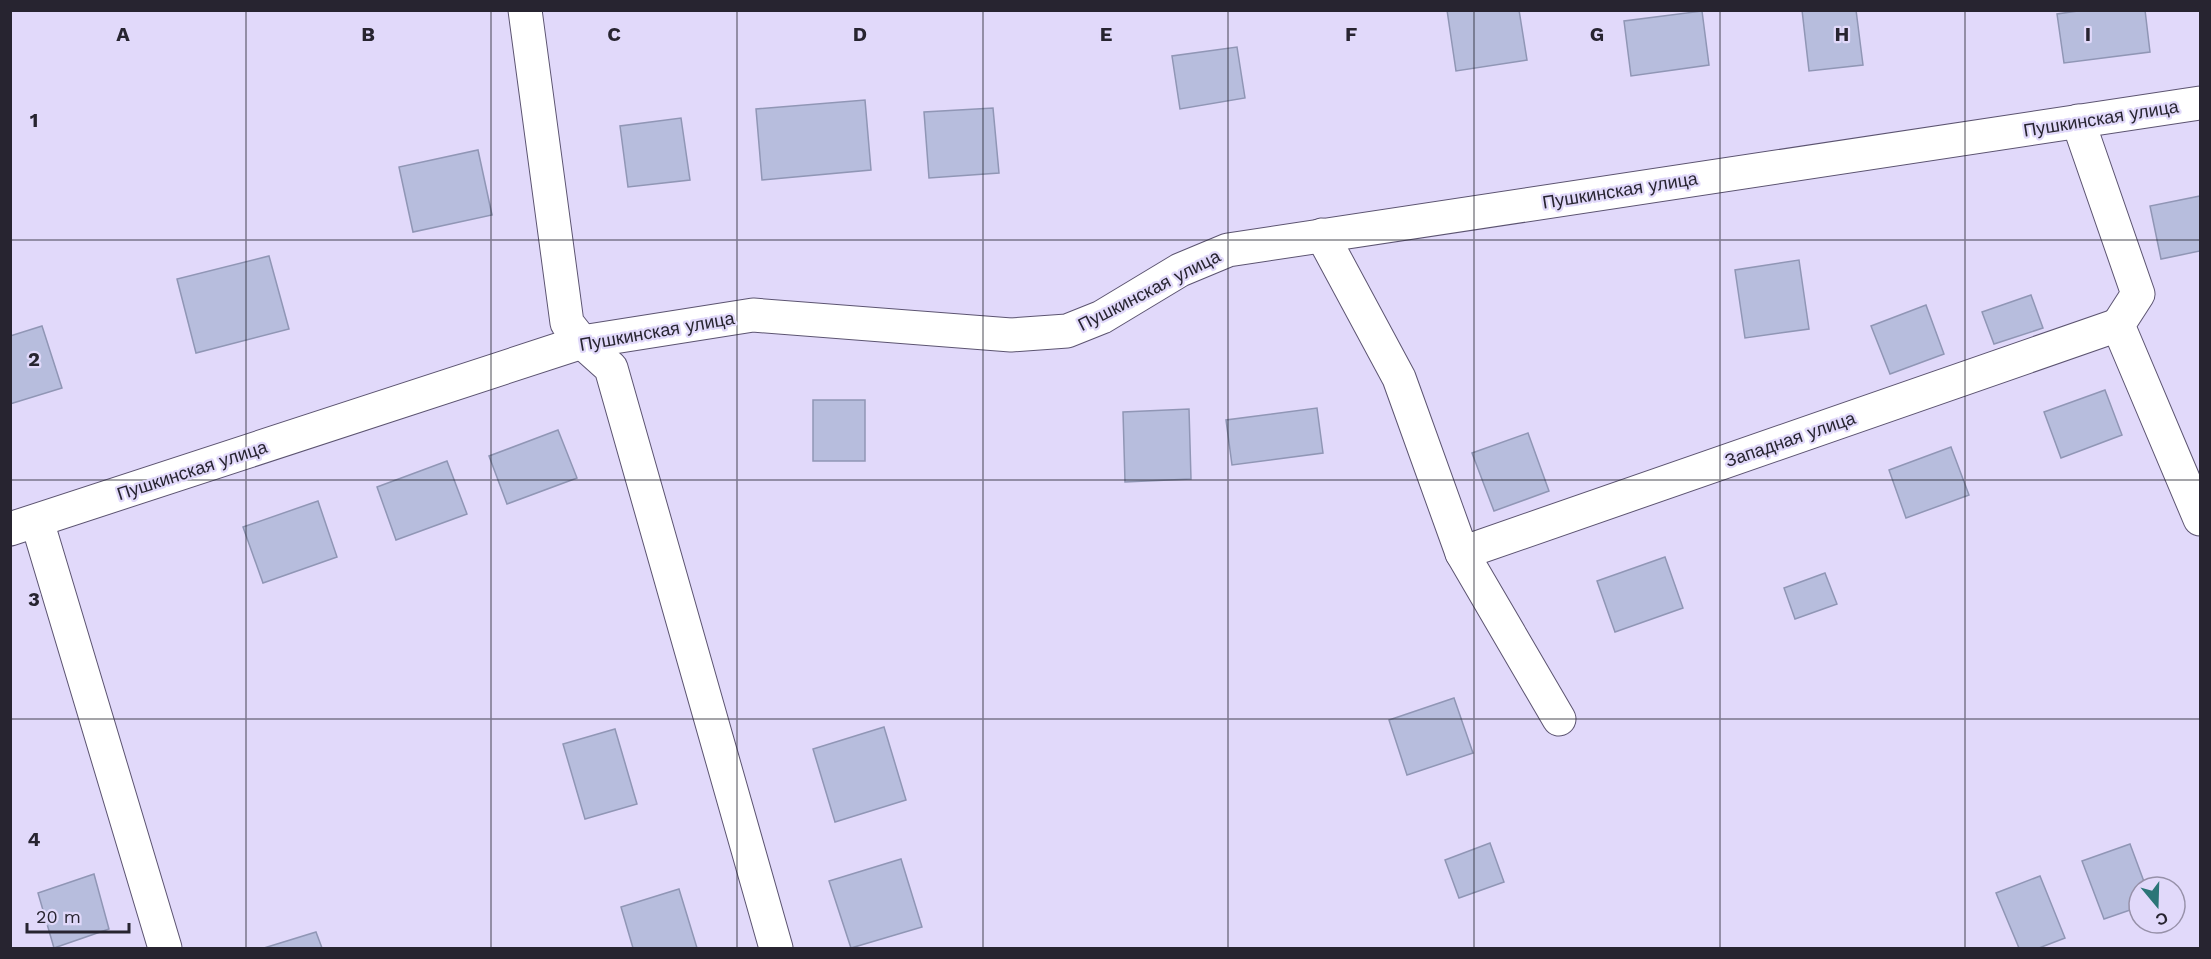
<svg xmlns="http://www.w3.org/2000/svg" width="2211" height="959" viewBox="0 0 2211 959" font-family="'Work Sans',sans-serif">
<rect width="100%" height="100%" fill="#e1d9fa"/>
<!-- building -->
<g fill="#b7bddd" stroke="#9096b5" stroke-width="1.5">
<path d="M1447,10H1519L1527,60L1456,71Z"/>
<path d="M1802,10H1856L1863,65L1809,71Z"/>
<path d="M2085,10H2145L2150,52L2064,63L2057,14Z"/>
<path d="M1702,11L1709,65L1631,76L1624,21Z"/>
<path d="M1237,47L1245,98L1180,109L1172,56Z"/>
<path d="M865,100L871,170L762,180L756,109Z"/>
<path d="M993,108L999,173L929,178L924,112Z"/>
<path d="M681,118L690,180L628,187L620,126Z"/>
<path d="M478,150L492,215L413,232L399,167Z"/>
<path d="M2200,196V251L2161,259L2150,206Z"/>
<path d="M269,256L289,329L196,353L177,279Z"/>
<path d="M1799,260L1809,329L1745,338L1735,270Z"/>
<path d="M2031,295L2043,328L1994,344L1982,312Z"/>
<path d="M1926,305L1944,354L1890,374L1871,326Z"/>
<path d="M42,326L62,388L10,404V336Z"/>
<path d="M2105,390L2122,435L2061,458L2044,412Z"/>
<rect x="813" y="400" width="52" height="61"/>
<path d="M1317,408L1323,453L1232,465L1226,420Z"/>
<path d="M1189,409L1191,479L1125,482L1123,412Z"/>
<path d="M558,430L577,478L507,504L489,456Z"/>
<path d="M1528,433L1549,491L1494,511L1472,453Z"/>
<path d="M1951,447L1969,495L1906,518L1889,470Z"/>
<path d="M447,461L467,514L396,540L377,487Z"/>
<path d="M318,501L337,557L263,583L243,527Z"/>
<path d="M1665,557L1683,608L1615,632L1597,581Z"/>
<path d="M1825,573L1837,604L1795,619L1784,588Z"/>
<path d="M1454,698L1473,753L1407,775L1389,720Z"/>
<path d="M884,727L906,800L835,822L813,749Z"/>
<path d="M615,729L637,804L585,819L563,744Z"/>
<path d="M1490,843L1504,882L1459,898L1445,860Z"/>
<path d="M2130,844L2146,887H2139V907L2104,919L2082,861Z"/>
<path d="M901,859L922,927L851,948L829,881Z"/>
<path d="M94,874L109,929L54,948L38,893Z"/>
<path d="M2040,876L2065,938L2039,948H2019L1996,893Z"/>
<path d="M679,889L697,948H633L621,907Z"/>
<path d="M316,932L322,948H264Z"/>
</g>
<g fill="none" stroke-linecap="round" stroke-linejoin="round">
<defs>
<g id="minor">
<path d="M525,10L567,323L582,342L611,368L776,948"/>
<path d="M2078,121L2138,294L2118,325L2200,519"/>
<path d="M1322,235L1399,378L1462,553L1559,719"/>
<path d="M37,521L165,948"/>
<path d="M10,529L582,342L753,315L1011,335L1067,331L1102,317L1180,270L1228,250L2200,103"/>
<path d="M1462,553L2118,325"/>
</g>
</defs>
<!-- minor casing -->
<use href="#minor" stroke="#5c5471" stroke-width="35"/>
<!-- minor -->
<use href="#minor" stroke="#fff" stroke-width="33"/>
</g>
<!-- grid -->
<path fill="none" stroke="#272430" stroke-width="1.5" stroke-opacity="0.55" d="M246,10V948M491,10V948M737,10V948M983,10V948M1228,10V948M1474,10V948M1720,10V948M1965,10V948M10,240H2200M10,480H2200M10,719H2200"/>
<g text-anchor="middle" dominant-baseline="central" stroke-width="4.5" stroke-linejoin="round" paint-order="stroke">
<!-- street labels -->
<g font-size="18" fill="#272430" stroke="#e1d9fa">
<text transform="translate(2101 118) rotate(-9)">Пушкинская улица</text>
<text transform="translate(1620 190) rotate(-9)">Пушкинская улица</text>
<text transform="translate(1149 290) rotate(-27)">Пушкинская улица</text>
<text transform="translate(657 331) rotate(-10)">Пушкинская улица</text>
<text transform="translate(1790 439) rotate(-19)">Западная улица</text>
<text transform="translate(192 470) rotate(-18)">Пушкинская улица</text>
</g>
</g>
<g font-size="20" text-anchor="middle" font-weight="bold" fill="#272430" stroke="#e1d9fa" stroke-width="4.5" stroke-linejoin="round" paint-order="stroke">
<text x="123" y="41">A</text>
<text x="368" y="41">B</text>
<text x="614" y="41">C</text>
<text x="860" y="41">D</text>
<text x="1106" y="41">E</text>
<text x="1351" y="41">F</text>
<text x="1597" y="41">G</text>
<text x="1842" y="41">H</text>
<text x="2088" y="41">I</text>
<text x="34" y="127">1</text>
<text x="34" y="366">2</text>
<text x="34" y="606">3</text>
<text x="34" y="846">4</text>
</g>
<!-- border -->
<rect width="2211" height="959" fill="none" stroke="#272430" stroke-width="24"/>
<!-- north arrow -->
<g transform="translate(2157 905) rotate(161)"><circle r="28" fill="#e1d9fa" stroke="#9791a9" stroke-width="1.5"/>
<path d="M0-4.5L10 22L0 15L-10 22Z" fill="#2b7577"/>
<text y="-9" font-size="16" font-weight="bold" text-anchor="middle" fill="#272430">С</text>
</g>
<!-- scale -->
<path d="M27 923v9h102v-9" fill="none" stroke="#272430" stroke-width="3"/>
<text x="36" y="923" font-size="18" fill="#272430" stroke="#e1d9fa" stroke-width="4.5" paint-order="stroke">20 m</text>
</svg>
